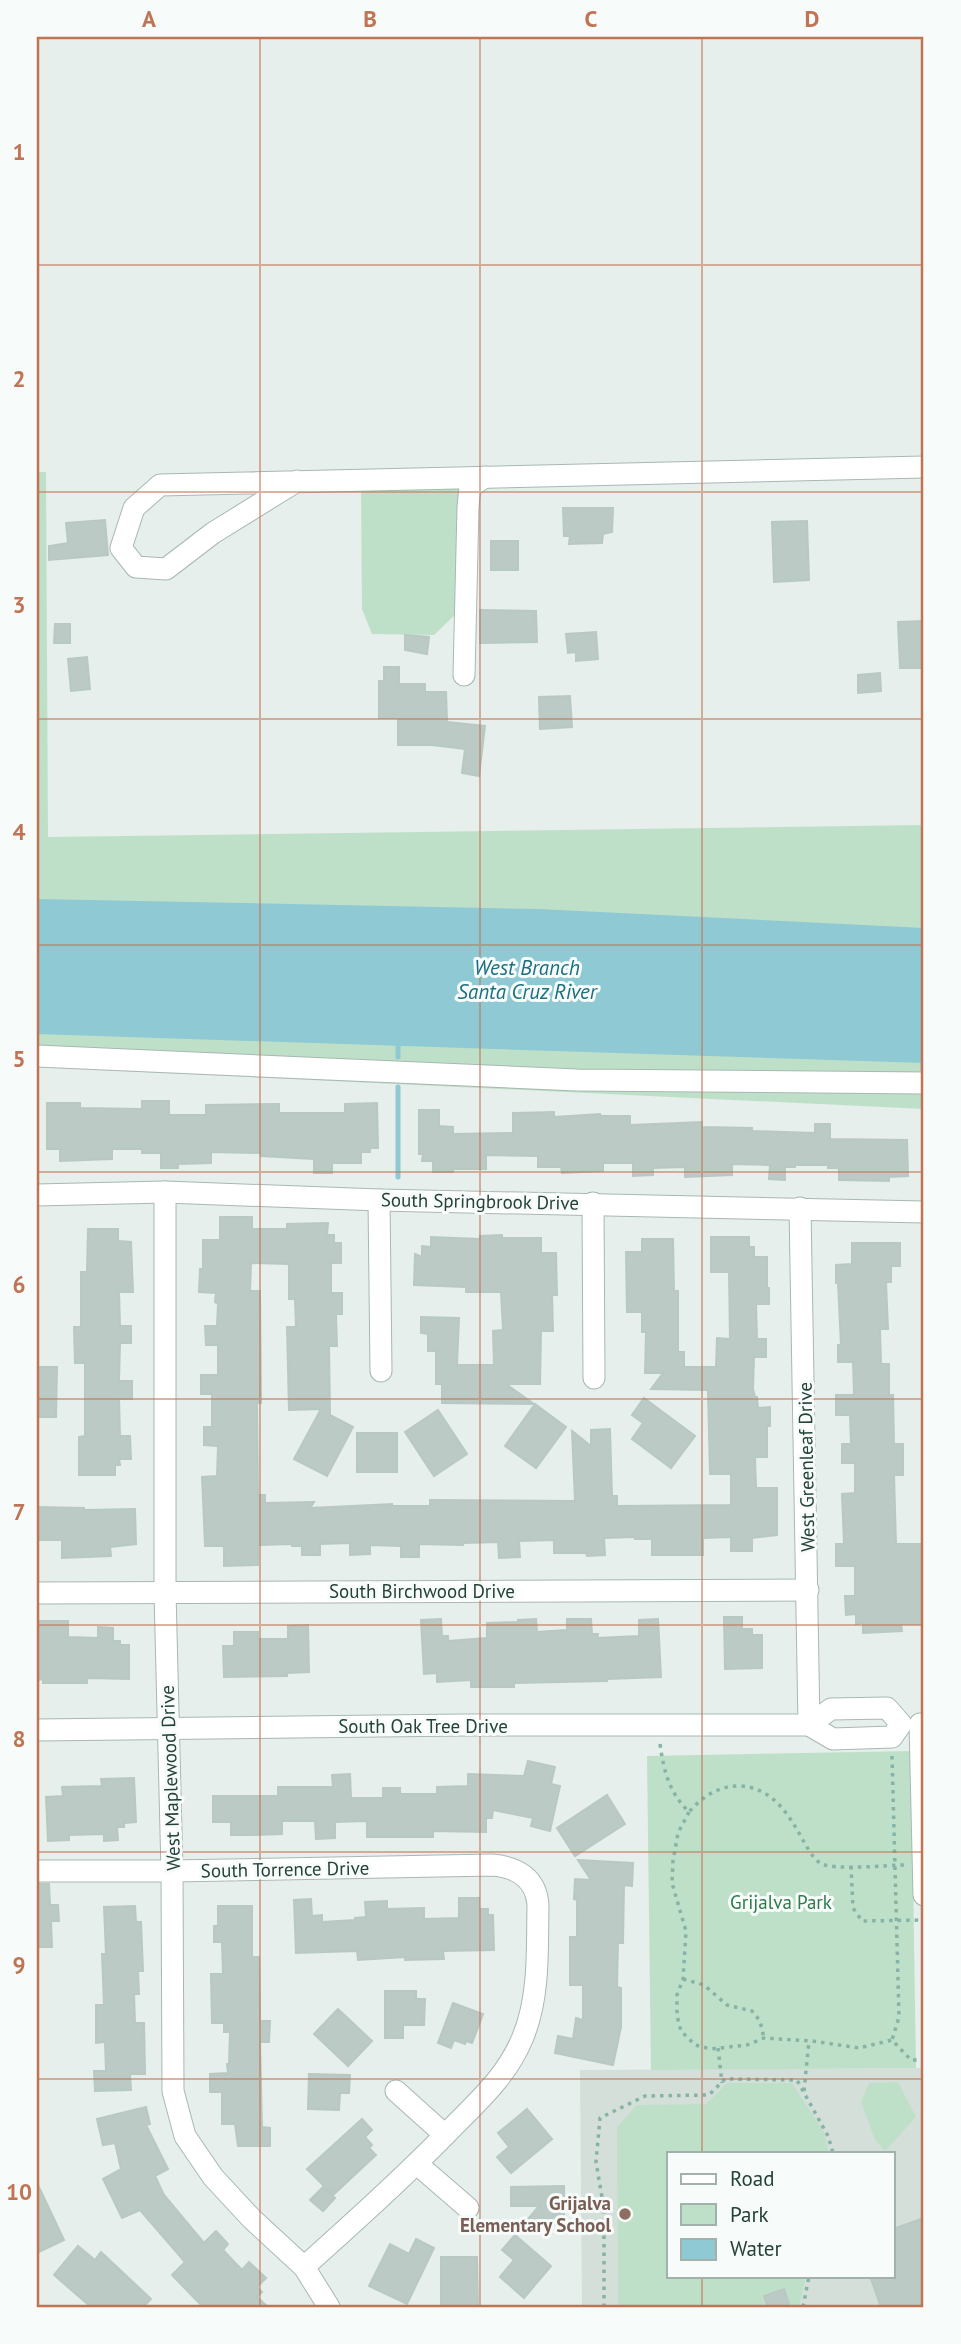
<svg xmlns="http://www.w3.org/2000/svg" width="961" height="2344" viewBox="0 0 961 2344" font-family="'PT Sans',sans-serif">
<rect width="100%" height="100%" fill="#e6efeb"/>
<!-- built -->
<path fill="#d4dfda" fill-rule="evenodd" d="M924,2068V2307H582L580,2070ZM669,2153H893V2276H669Z"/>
<!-- green -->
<g fill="#bfe0c8">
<path d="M37,472H46L48,837L924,825V1109L37,1067Z"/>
<path d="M460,486L459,611L434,635L372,634L362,609L361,489Z"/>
<path d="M911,1751L916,2068L651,2070L647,1756Z"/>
<path d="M898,2082L916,2117L885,2151L875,2140L861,2102L869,2083Z"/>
<path d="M727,2083H792L824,2132L829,2153H669V2276H806L799,2307H618L617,2127L637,2105L706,2104Z"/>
</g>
<!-- water -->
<path fill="#8ec9d4" d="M37,899L538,909L924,928V1063L37,1034Z"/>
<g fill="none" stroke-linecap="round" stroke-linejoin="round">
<!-- stream -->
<g stroke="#8ec9d4" stroke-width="5">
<path d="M398,1039V1057"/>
<path d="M923,1068L924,1043"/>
<path d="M398,1087V1177"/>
<path d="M924,1098V1133"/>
</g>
</g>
<!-- building -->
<g fill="#bbcac4" stroke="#b8c9c2" stroke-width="2">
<path d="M563,508H613L612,532L603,534L602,543L569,544L570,536H564Z"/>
<path d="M105,520L108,555L49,560V546L68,543L66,523Z"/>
<path d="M807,521L809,580L774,582L772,522Z"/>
<rect x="491" y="541" width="27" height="29"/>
<path d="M480,610L536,611L537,642L480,643Z"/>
<path d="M924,621V668H900L898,622Z"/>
<path d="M55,624H70V643H54Z"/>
<path d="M596,632L598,659L576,661V652L568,653L566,634Z"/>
<path d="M405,635L429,637L427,654L405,650Z"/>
<path d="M87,657L90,689L71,691L68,659Z"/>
<path d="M384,667H399V684H425V692H446L447,722L485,726L479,776L462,773L465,749L432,745H398V718H379V681H384Z"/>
<path d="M880,673L881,691L858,693V675Z"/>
<path d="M570,696L572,727L540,729L539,697Z"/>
<path d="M142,1101H169V1115H206V1105L279,1104V1113H345V1104L377,1103L378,1148H370V1152H361V1163H332V1173H314V1159L261,1156V1153L211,1152V1163L178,1164V1168H161V1153H142V1149H112V1159L60,1161V1149H47V1103H80V1108L142,1109Z"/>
<path d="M419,1110H439V1126L453,1127V1134L513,1133V1113L554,1112V1117L600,1114L601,1116H630V1125L702,1122V1127L752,1128V1131L815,1133V1124H830V1139L907,1140L908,1176L889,1177V1181L839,1180V1168H828V1165H795V1167H785V1180L769,1179L770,1165L732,1164V1175L685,1177V1167L653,1168V1175L633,1176V1163H603V1171L562,1173L561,1167H538V1156L486,1155V1169H453V1172H433V1161H422L423,1154H419Z"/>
<path d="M220,1217H252V1229H287V1224L328,1223L327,1235H334V1243H341V1263H331V1293H342V1314H336L337,1346H329L330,1415L353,1427L327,1476L294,1459L321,1409L289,1410L287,1327H296L295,1299H289V1264L251,1263L250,1291H260L261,1403H257L258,1495H265V1503L314,1502L310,1508L392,1504V1506H430V1500L575,1501L572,1431L591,1446V1430L610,1429L612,1496H617V1506L731,1505V1474H710L708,1390L651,1389L663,1373H645L646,1332H642V1312H627L626,1252H642V1239H673L674,1291H678V1352H684V1367H716L717,1338L730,1339L729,1272H711V1237H749V1247H754V1257H767V1288H769V1304H756L757,1339H766V1357H754L753,1389L755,1397H757L758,1408L770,1407V1426H767V1457H755L756,1488H777V1535L752,1538V1551H731V1537L703,1538V1555H652V1539H635V1537L604,1538L605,1555L587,1556L586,1553H554V1540L519,1541L520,1557L499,1558L498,1542L463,1543V1545L419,1544V1557H401V1546L370,1545V1554L350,1555V1543L320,1544V1555H302V1546H292V1544L258,1545V1565L224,1566V1546H205L203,1498L202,1477L217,1476L218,1446L204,1445V1427H212V1394H201V1375H218V1345H206L205,1326H217L218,1304L215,1302L216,1293L199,1292L200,1269H203V1240H220Z"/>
<path d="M88,1229H118V1241L131,1242L133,1292H119L120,1326H131V1343H120L119,1381H132V1399H119L120,1436H130L131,1459H119L120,1465H115V1475H79V1437L85,1436V1363H75L74,1327H81V1272H87Z"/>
<path d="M502,1235V1238H541V1253H556L557,1295H552L553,1331H541L540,1384H506L534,1404L442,1403V1384H436V1351H428V1334L421,1333V1317L459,1318L457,1365H494L493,1331L503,1330L501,1292H466V1287L414,1285L415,1254L422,1257V1246L431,1247V1237L480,1239V1236Z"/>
<path d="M852,1243H900V1266H891V1282H886L888,1329H880L881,1364H889V1395H893L894,1444H903V1475H894L896,1544H924V1624H901L902,1631L863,1633V1623L856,1624V1614L846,1615L845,1596H855V1566H836V1544H844L842,1494L855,1493V1463H842V1444H851L850,1415H836V1395H854L853,1362H838V1345H841L838,1283H836V1265L852,1264Z"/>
<path d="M37,1367H57L56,1417H37Z"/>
<path d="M644,1398L695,1436L671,1468L632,1439L643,1423L632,1415Z"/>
<path d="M535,1404L566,1427L536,1468L505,1446Z"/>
<path d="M438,1410L467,1454L434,1476L405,1432Z"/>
<rect x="357" y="1433" width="40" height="39"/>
<path d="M38,1507L84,1508V1510L135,1509L136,1544L110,1547L111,1556L62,1558V1540H37Z"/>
<path d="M724,1617H742V1629H752V1635H762V1668L725,1669Z"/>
<path d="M441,1619L442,1636H448V1641L487,1638V1623L518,1622V1620L536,1619L537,1632L567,1630V1619H591L592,1634H598L597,1638L639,1636V1620L658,1619L661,1677L607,1679V1681L514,1683V1687H471V1680L437,1682V1673L424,1674L421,1620Z"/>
<path d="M37,1621H68V1637L98,1638V1627L113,1628V1641H120V1645H129V1679L87,1678V1683H43V1679L37,1680Z"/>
<path d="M308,1625L309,1672L287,1673V1676L224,1677L223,1646H234V1632H258V1639H288V1626Z"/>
<path d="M528,1761L555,1767L551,1784L560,1786L550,1831L531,1826L533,1818L493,1810L492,1818H486V1832L433,1831V1837H367V1821L335,1822V1838L316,1839L315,1821H282V1834L250,1835H231V1822H213V1796H278V1787H333L332,1775L350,1774L351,1798H383V1788H400V1794H437V1787L468,1786V1774L524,1776Z"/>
<path d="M134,1778L136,1822L124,1823V1827H117L118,1840L104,1841V1834L69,1835V1840L48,1841L46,1797L63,1796L62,1787L102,1786L101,1779Z"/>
<path d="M607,1795L625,1824L575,1856L557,1828Z"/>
<path d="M578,1860L633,1863L632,1886L624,1885L623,1943H618L617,1987L621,1988V2027L613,2065L555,2053L558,2036L573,2039L576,2018L583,2020V1985H570V1937H577V1900L574,1899L575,1879L591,1880Z"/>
<path d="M37,1884H49L50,1905H58L59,1921H51L52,1947H37Z"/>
<path d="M459,1898H479V1909H488V1915H493L494,1950L443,1951L444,1959L405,1960V1957L358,1960L357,1951L296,1953L294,1900L311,1899L312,1916L322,1915V1922L355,1920V1918L366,1917L365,1902L387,1901V1909L424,1908V1919L459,1918Z"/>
<path d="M135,1906L136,1922H141L143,1971H138L139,1994H134L135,2023H144L145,2074H130L131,2090L95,2091L94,2071H106L105,2042L96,2043V2005H104L102,1954H106L104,1907Z"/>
<path d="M218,1906H252V1957H259L260,2021H270L269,2042H260L262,2127L270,2128V2146H238L235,2124H222V2092H210V2074L228,2073L227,2064H229L230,2032H224V2023H212L211,1974H223L222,1942H214V1926H218Z"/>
<path d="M385,1991H416V1999H425L424,2025H403V2038H385Z"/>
<path d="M453,2003L483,2014L472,2043L466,2041L465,2044L454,2040L451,2048L438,2043Z"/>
<path d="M338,2009L372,2041L348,2066L314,2034Z"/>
<path d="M309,2074L350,2075L349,2093H340L339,2110L308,2109Z"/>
<path d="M146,2107L150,2124L146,2125L168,2169L155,2176L164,2195L204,2243L216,2231L228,2244L223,2250L242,2270L249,2262L266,2278L257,2287L262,2292L257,2297L268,2307H203L172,2275L185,2262L140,2210L122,2218L103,2179L121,2169L115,2143L103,2145L97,2119Z"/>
<path d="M527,2109L552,2139L511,2173L497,2157L509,2147L498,2133Z"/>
<path d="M362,2119L372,2130L365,2137L372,2145L369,2148L376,2155L333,2195L307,2169Z"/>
<path d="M37,2183L64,2240L37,2253Z"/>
<path d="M564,2186V2225H523L539,2206H511V2187Z"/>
<path d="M323,2187L335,2198L323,2211L310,2200Z"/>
<path d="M924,2218V2307H881L870,2276H893V2229Z"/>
<path d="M515,2235L551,2266L524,2298L500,2277L514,2260L502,2250Z"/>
<path d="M416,2239L434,2248L407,2304L369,2286L390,2244L409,2254Z"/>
<path d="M78,2246L95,2260L101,2252L151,2299L143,2307H91L54,2275Z"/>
<path d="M441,2257H477L478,2307H441Z"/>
<path d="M784,2289L790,2307H768L764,2296Z"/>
</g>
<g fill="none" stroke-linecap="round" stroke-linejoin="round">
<defs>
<g id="minor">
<path d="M297,481L213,533L166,569L136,567L121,548L134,508L160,485L924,467"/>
<path d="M464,675L468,507L470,487L485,477"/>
<path d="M37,1056L577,1080L924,1083"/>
<path d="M165,1192V1592L172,1871L173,2091L185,2136L213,2177L252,2219L304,2267L329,2307"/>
<path d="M37,1195L165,1192L379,1200L924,1212"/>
<path d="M379,1200L381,1371"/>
<path d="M593,1203L594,1378"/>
<path d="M37,1593L808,1590"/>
<path d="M887,1708L901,1724L892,1737L833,1739L809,1725L831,1709Z"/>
<path d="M920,1724L924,1895"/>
<path d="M37,1730L464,1725H809L800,1208"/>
<path d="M37,1871H172L492,1865C517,1867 536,1878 538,1905C537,1949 540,1995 523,2037C506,2078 478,2101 448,2132C402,2179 353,2223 304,2267"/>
<path d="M396,2091L445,2135"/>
<path d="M417,2164L468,2208"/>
</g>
</defs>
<!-- minor casing -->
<use href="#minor" stroke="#a8b8b2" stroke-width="23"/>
<!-- path -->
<g stroke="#86b3a5" stroke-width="3.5" stroke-dasharray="3.5 5" stroke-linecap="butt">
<path d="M660,1744C664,1772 669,1792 689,1812C702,1797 718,1786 739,1786C773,1787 789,1815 804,1842C808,1849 813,1858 820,1863C832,1871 888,1865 905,1865"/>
<path d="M892,1756L899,2017L892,2040"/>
<path d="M689,1812L678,1833L673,1861L672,1883L686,1931L683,1979L677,1995V2016L681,2031L695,2045L711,2049L747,2045L764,2038L812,2041L859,2048L892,2040L911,2060H924"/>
<path d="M851,1866L853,1908L862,1921L924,1920"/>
<path d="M683,1979L704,1985L727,2005L752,2011L760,2021L764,2038"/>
<path d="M718,2048L722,2083"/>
<path d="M804,2091L809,2041"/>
<path d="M604,2307V2209L596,2162L600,2118L645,2096L709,2095L725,2079L797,2080L828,2136L833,2153"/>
<path d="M803,2307L809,2276"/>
</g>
<!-- minor -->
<use href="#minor" stroke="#fff" stroke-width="21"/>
</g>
<!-- grid -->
<path fill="none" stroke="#c07456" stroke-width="2" stroke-opacity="0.55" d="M260,37V2307M480,37V2307M702,37V2153M37,265H924M37,492H924M37,719H924M37,945H924M37,1172H924M37,1399H924M37,1625H924M37,1852H924M37,2079H924M702,2276V2307"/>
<!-- markers -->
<circle fill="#8d6e63" stroke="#f7fbf9" stroke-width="2.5" cx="625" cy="2214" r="7"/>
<g text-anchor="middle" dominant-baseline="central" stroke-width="6" stroke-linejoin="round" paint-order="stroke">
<!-- street labels -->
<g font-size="19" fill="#24423a" stroke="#f7fbf9">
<text transform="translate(480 1201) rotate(1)">South Springbrook Drive</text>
<text transform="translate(806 1467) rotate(-91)">West Greenleaf Drive</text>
<text x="422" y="1591">South Birchwood Drive</text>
<text x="423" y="1726">South Oak Tree Drive</text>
<text transform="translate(170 1778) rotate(-92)">West Maplewood Drive</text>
<text transform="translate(285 1869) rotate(-1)">South Torrence Drive</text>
</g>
<!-- park labels -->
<g font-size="19" fill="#2d7a4b" stroke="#f7fbf9">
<text x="781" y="1902">Grijalva Park</text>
</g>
<!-- education labels -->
<g font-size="19" font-weight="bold" fill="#785e54" stroke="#f7fbf9" text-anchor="end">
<text x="611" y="2203">Grijalva<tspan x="611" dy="22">Elementary School</tspan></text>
</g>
<!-- water labels -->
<g font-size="21" font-style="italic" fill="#1c6f80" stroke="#f7fbf9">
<text x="527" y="967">West Branch<tspan x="527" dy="24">Santa Cruz River</tspan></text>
</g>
</g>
<!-- border -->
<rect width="961" height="2344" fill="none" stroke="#f7fbf9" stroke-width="77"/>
<!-- legend -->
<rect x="667" y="2152" width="228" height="126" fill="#f7fbf9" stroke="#a3b1ad" stroke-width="2"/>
<rect x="681" y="2174" width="35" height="10" fill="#ffffff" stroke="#a3b1ad" stroke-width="2"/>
<text x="730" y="2186" font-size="21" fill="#24423a">Road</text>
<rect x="681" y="2204" width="35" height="21" fill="#bfe0c8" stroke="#a3b1ad" stroke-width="2"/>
<text x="730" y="2222" font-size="21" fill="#24423a">Park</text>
<rect x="681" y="2239" width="35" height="21" fill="#8ec9d4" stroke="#a3b1ad" stroke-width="2"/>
<text x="730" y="2256" font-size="21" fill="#24423a">Water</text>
<rect x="38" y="38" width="884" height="2268" fill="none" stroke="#c07456" stroke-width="2.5"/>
<g font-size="23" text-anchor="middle" font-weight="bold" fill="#c07456">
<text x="149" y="27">A</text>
<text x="370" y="27">B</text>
<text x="591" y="27">C</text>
<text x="812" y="27">D</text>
<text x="19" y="160">1</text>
<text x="19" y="387">2</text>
<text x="19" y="613">3</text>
<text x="19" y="840">4</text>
<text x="19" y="1067">5</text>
<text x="19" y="1293">6</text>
<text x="19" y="1520">7</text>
<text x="19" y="1747">8</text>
<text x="19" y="1973">9</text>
<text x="19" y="2200">10</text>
</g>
</svg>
